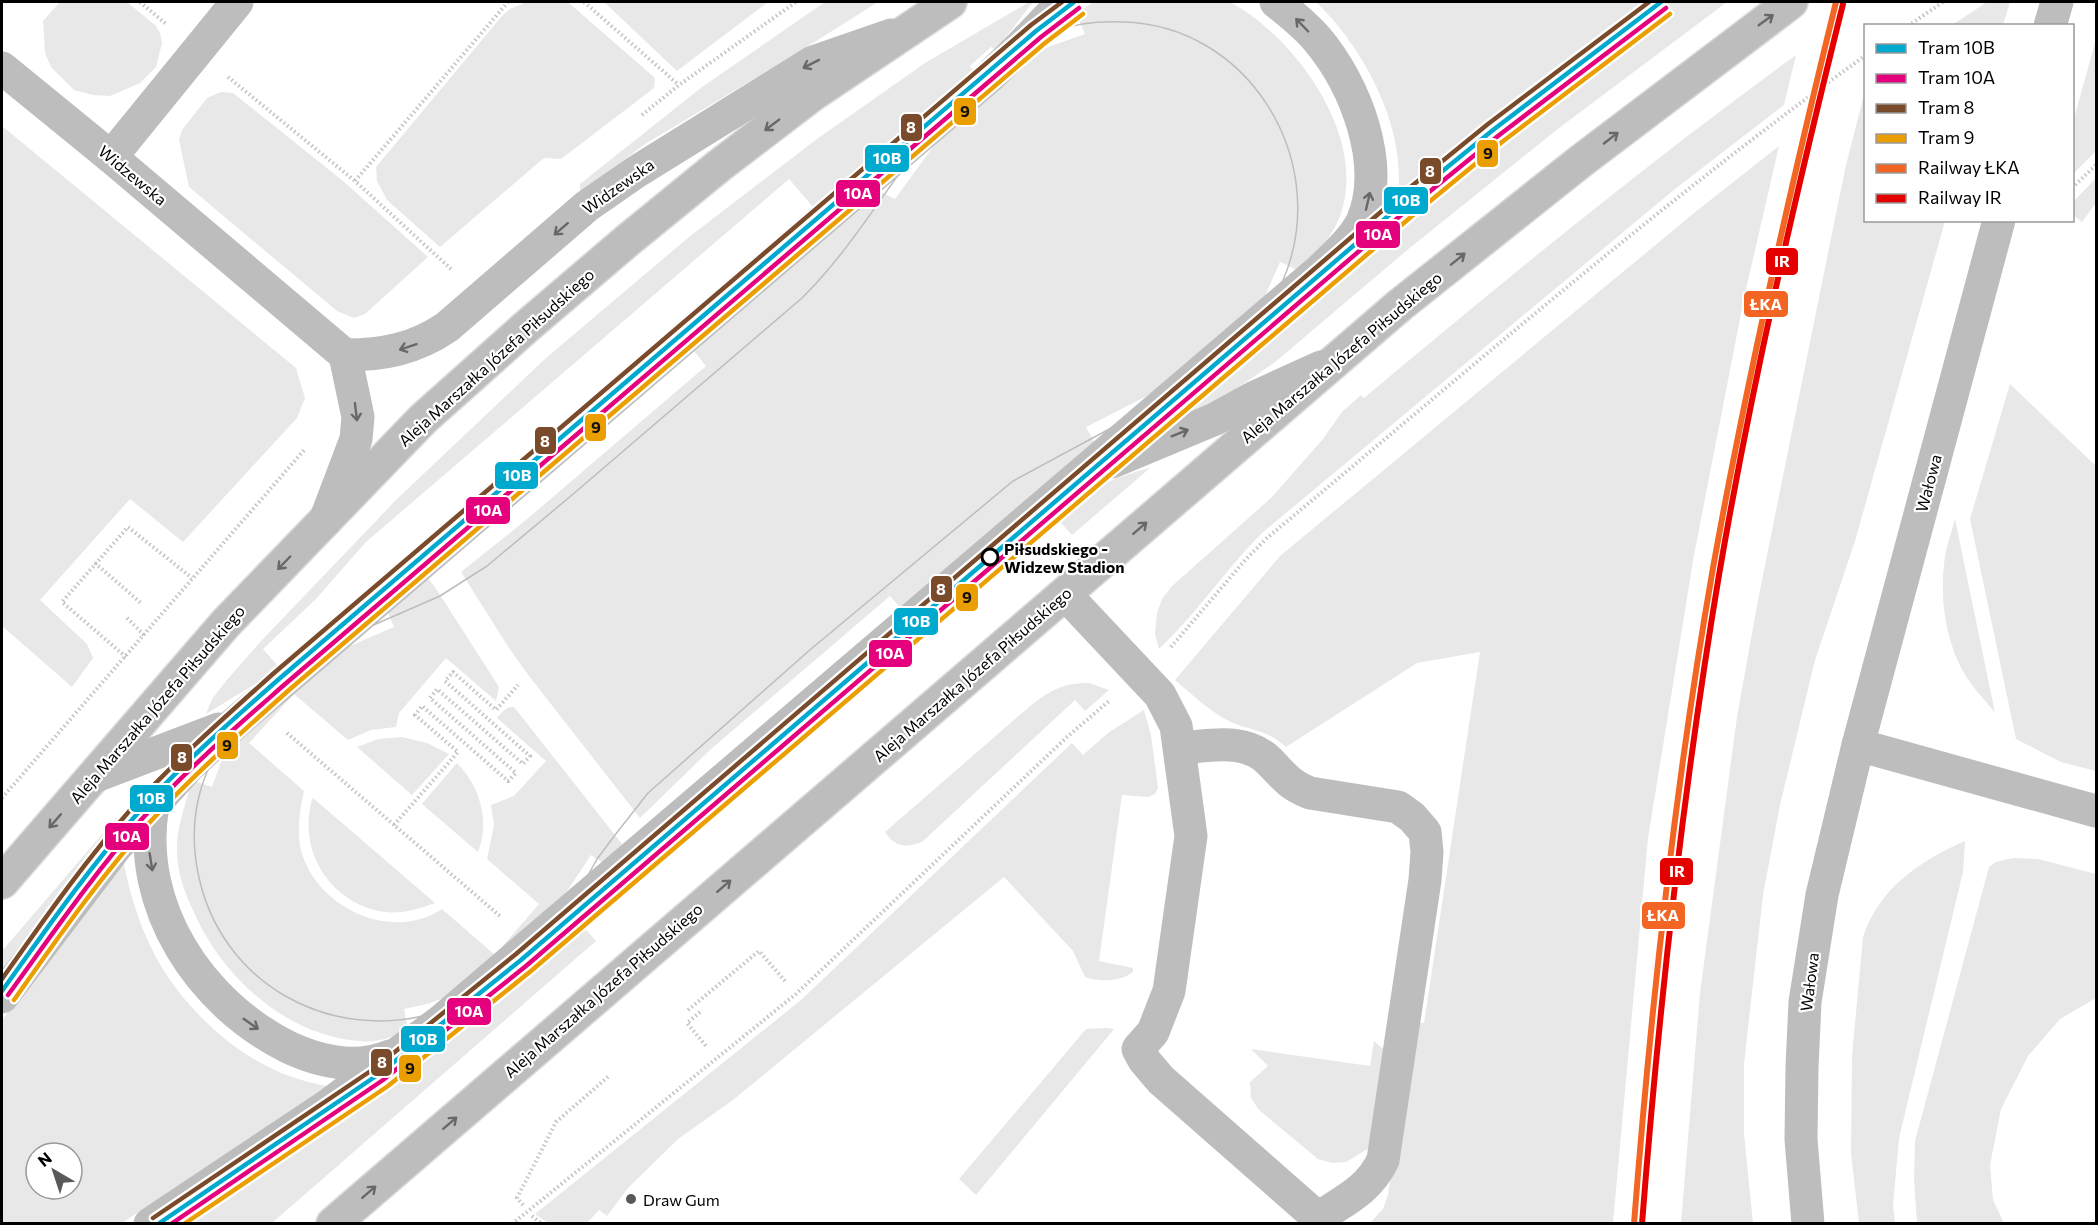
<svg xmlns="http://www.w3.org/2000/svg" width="2098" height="1225" viewBox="0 0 2098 1225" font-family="Commissioner,sans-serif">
<rect width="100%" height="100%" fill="#fff"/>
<!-- green -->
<g fill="#e8e8e8" fill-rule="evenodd">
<path d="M60,2H127L156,26L160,33L162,43L156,67L140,83L110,96L93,95L74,90L51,67L45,53L43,21Z"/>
<path d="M527,2L569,3L655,78L654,88L561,159L544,158L440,247L387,200L377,181L376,167L502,16L510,9Z"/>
<path d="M604,2H768L677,71Z"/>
<path d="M825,2H878L794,55L645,144L580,193V184L702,87Z"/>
<path d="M1029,2H1033L996,50L991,47L970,66L973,71L814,208L789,179L366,542L316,599L263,649L278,666L260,681L206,714L212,699L226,681L262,640L396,500L546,358L689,237L817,139L925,63Z"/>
<path d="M1093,2H1230C1301,40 1383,157 1329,237C1320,249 1308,259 1297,270L1280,262L1264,298L1151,394L1086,427L1096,445L903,611L890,596L711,749L640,818L529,676L509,648L461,572L526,520L706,366L690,346L875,189L895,199L946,129L1034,52L1085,34L1076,14Z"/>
<path d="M1316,2H1727L1559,128L1406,251L1274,363L1224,397L1157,426L1413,210L1398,193C1406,126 1363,47 1316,2Z"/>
<path d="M1987,2H2010L2003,25H1952Z"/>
<path d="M2096,39V151L2073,174V122Z"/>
<path d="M1796,55L1784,105L1675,189L1262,533C1226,569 1197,613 1159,649L1155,634L1157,613L1162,599L1171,587L1271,498L1323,439L1342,412L1361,395L1364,398C1505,280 1647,163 1796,55Z"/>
<path d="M1865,91L1866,220L1945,221L1855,541L1815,660L1780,805L1763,895L1744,1064V1134L1753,1223H1681L1700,993L1737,717L1758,600L1830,243L1846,165Z"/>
<path d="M221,92L233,93L343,181L428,257L365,314L354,318L337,311L189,187L179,140L182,130L207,98Z"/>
<path d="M2,126L296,368L305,398L297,418L183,542L130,499L40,600L87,644L93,658L72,687L2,626Z"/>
<path d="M1779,146L1744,298L1694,555L1648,838L1613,1223H1370L1383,1209L1388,1195L1413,1022L1424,1023L1480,652L1417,663L1286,747C1266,729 1254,732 1231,722C1210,712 1193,695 1175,680L1280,556L1694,213Z"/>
<path d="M2096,178V203L2082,222L2073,215V202Z"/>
<path d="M2010,384L2096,466V771L2061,762L2016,739L1970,519Z"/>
<path d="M1150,468L1072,535L1054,515C1084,492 1113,477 1150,468Z"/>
<path d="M1955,519L1995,713C1985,700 1972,687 1964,673C1946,641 1940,600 1944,565C1945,550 1951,534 1955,519Z"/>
<path d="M425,575L435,587L499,687L496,701L446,658L399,713L396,727L371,730L348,740L294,694L249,743L304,791C300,810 297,827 300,846C312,905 389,944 442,909L495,955L539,904L487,859L494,825L491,805L514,796L546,761L497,718C503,712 506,706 514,707L626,849L606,865L591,855L556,908L456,994L427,1004L404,1009L408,1031C392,1037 377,1043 359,1041C284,1035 220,975 192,908C184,891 177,871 177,851C176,828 186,803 192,780L212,787L221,762L237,736L334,653L394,627L386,608Z"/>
<path d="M1089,683L1109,690L1085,711L1075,700L922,842C905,848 895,847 885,832L1029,707C1050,691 1061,683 1089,683Z"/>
<path d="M1144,710L1151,735L1158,788L1155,794L1148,797L1122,795L1099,961L1133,968V972C1120,982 1100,982 1085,977L1073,951L1004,877L733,1100L678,1139L628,1188L607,1216L599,1210L587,1223H548L535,1214L801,1000L1072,743L1083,755L1108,733Z"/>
<path d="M402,737L427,743L449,754L412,795L357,747L378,739Z"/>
<path d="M457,763C480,786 490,822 478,852L422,804Z"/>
<path d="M313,798L435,903C419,909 402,914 385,912C338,906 304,862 309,816C310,810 310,804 313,798Z"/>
<path d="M116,818L119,820L2,972V951Z"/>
<path d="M1965,841L1963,872L1899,1138L1893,1205L1895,1223H1859L1851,1153L1852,1056L1863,937C1879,888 1920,861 1965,841Z"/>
<path d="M2013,858L2038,859L2096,874V998L2060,1019L2028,1056L2001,1109L1990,1165L1993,1200L2004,1223H1917L1914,1180L1915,1141L1989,867L1996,862Z"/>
<path d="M123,859C130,898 143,937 164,971C200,1027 261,1077 329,1086L122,1223L2,1224V1020ZM36,1153H72V1189H36Z"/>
<path d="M582,925L596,941L272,1223L174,1224L420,1055L502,991Z"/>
<path d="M1107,1028L1114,1029L1110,1034L976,1195L959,1179L1086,1029Z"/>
<path d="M1374,1041L1388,1053L1369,1148L1346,1162L1332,1163L1318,1159L1259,1110L1251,1098L1250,1082L1268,1066L1251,1049L1370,1066Z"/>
</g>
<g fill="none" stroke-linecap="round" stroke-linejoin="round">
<defs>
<g id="major">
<path d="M2,882L226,623L423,419L526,327L628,240L720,165L813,94L950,2"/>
<path d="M333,1224L1400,305L1581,161L1791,2"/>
</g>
</defs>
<!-- major casing -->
<use href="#major" stroke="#dbdbdb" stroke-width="36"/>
<!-- path -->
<g stroke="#c2c2c2" stroke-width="4" stroke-dasharray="1.5 3" stroke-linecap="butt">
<path d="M140,2L166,24"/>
<path d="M584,2L679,85"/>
<path d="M1908,26L1943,2"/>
<path d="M228,77L355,181"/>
<path d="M642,115L679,85L796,2"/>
<path d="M2072,188L2096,165"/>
<path d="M451,269L355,181L508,2"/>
<path d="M95,563L141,603"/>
<path d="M127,618L144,635"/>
<path d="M1171,647L1246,559L1267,538C1464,374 1657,205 1866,55"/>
<path d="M126,657L62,602L128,527L192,578"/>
<path d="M287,733L500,916"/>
<path d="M2,798L305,449"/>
<path d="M394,825L458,752L415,715L422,706L508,781L516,773L430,698L437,689L523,764L530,756L445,681L453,672L496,710L518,685"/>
<path d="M688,1010L759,951L785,981"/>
<path d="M700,1012L687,1023L706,1046"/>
<path d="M523,1205L517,1198L556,1122L609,1076"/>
<path d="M532,1216L542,1224"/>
<path d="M512,1224L796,994L1067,737L1109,701"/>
</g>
<!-- minor -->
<g stroke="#bdbdbd" stroke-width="33">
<path d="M2050,26L2057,2"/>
<path d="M2,68L111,157L345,355L358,417L356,439L325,521"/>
<path d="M111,157L237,2"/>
<path d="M345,355C383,355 415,349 447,327L587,206L636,172L813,62L891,35"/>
<path d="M1112,462L1215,419L1255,397L1321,367"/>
<path d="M1065,594L1160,695L1176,726L1191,836L1169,991L1153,1032L1138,1049L1144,1060L1161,1080L1318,1218C1345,1200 1369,1190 1383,1160L1425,880L1427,852L1425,832L1412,817L1398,807L1310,793C1288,784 1285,777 1269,761C1245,737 1210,746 1179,748"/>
<path d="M1858,745L2096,811"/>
<path d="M93,777L219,729"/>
<path d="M153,805C135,906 200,1003 288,1047C320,1062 356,1070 390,1056"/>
<path d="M2,997L116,847L188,767L235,723L989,77L1015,52L1063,2"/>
<path d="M150,1224L327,1106L441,1021L1320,270C1334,256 1353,240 1362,222C1387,164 1355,84 1317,39C1305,25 1290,13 1276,2"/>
<path d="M1808,1224L1801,1139L1802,1067L1805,1002L1822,895L1858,745L1999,220"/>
</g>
<!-- major -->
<use href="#major" stroke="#bdbdbd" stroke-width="33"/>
<!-- tram -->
<g stroke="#bdbdbd" stroke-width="1.5">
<path d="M990,71C1011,55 1032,41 1056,31C1077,23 1101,21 1123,22C1247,25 1328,156 1287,270C1275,305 1250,331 1223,357"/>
<path d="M279,679L330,644L440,596L487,566L572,495L802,298C867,234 905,149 972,87"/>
<path d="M266,690C235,720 210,753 199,796C193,821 193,848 198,873C220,984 331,1045 438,1012C462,1004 484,989 504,973"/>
<path d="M521,960L559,919L581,888L597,859L615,835L648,793L811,649L1013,481L1176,393L1212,367"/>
</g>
<defs>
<path id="rail-1" d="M1634,1224C1651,1004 1675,785 1713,568C1747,378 1790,190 1836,2"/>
<path id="rail-2" d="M1642,1224C1659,1006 1683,790 1719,575C1752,383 1796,193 1843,4"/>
</defs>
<!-- rail-1 casing -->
<use href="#rail-1" stroke="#fff" stroke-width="10"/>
<!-- rail-2 casing -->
<use href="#rail-2" stroke="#fff" stroke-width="10"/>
<!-- rail-1 -->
<use href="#rail-1" stroke="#f26522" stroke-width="6"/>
<!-- rail-2 -->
<use href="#rail-2" stroke="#e50000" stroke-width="6"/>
<defs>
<g id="tram-1">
<path d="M2,991C45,931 88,869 137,814C181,765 230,722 279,679L1036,31L1074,2"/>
<path d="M158,1224L379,1074L521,960L1402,204L1493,130L1661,2"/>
</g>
<g id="tram-2">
<path d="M8,995C51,936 93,875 141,820C185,771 235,728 284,685L1041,37L1079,8"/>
<path d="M171,1224L383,1080L526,966L1407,210L1498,136L1666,8"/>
</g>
<g id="tram-3">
<path d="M2,979C43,921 84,862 132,808C176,760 225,717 274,673L1031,25L1062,2"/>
<path d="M153,1218L375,1068L516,954L1397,198L1488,124L1649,2"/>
</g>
<g id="tram-4">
<path d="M14,1000C57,939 100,877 150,822C193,775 241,733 289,690L1045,43L1083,14"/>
<path d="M184,1224L388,1086L531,971L1412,216L1502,142L1670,14"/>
</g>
</defs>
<!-- tram-1 casing -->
<use href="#tram-1" stroke="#fff" stroke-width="9"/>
<!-- tram-2 casing -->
<use href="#tram-2" stroke="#fff" stroke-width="9"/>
<!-- tram-3 casing -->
<use href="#tram-3" stroke="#fff" stroke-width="9"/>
<!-- tram-4 casing -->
<use href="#tram-4" stroke="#fff" stroke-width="9"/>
<!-- tram-1 -->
<use href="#tram-1" stroke="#00a9ce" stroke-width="4.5"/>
<!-- tram-2 -->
<use href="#tram-2" stroke="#e5007d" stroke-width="4.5"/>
<!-- tram-3 -->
<use href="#tram-3" stroke="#7a4b2a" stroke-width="4.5"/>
<!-- tram-4 -->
<use href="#tram-4" stroke="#eb9e00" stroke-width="4.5"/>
</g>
<!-- one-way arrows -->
<defs><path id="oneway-shaft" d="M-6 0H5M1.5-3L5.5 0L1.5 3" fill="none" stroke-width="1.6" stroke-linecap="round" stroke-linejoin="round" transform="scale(1.5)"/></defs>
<g stroke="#686868">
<use href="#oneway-shaft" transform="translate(1766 20) rotate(-36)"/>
<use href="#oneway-shaft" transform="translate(1302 25) rotate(-134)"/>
<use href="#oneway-shaft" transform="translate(811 64) rotate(153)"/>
<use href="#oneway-shaft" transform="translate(772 125) rotate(143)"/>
<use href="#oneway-shaft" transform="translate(1611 138) rotate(-38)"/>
<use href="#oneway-shaft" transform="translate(1368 201) rotate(-77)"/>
<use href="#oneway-shaft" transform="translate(561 229) rotate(139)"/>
<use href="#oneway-shaft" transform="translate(1458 259) rotate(-39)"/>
<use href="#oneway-shaft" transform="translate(408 347) rotate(162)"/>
<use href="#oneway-shaft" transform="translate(356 412) rotate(83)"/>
<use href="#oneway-shaft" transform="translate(1180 433) rotate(-22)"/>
<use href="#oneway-shaft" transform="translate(1140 528) rotate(-41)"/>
<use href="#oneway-shaft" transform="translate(284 563) rotate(134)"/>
<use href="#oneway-shaft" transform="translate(55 821) rotate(131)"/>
<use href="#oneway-shaft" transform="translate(151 862) rotate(81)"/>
<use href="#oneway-shaft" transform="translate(724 886) rotate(-41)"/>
<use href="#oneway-shaft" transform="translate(251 1024) rotate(35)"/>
<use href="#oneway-shaft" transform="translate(450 1123) rotate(-41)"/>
<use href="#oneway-shaft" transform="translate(369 1192) rotate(-41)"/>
</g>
<!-- markers -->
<circle fill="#fff" stroke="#000" stroke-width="3" cx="990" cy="557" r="8"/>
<circle fill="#595959" stroke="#fff" stroke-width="2" cx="631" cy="1199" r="6"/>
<g text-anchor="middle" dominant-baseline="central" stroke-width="4.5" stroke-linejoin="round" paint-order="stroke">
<!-- street labels -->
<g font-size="16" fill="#000" stroke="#fff">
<text transform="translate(133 175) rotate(40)">Widzewska</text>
<text transform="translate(618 186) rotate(-35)">Widzewska</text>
<text transform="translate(496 357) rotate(-42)">Aleja Marszałka Józefa Piłsudskiego</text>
<text transform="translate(1341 357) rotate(-40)">Aleja Marszałka Józefa Piłsudskiego</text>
<text transform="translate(1928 483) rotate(-75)">Wałowa</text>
<text transform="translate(972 674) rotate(-41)">Aleja Marszałka Józefa Piłsudskiego</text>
<text transform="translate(157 704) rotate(-49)">Aleja Marszałka Józefa Piłsudskiego</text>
<text transform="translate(1809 982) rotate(-83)">Wałowa</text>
<text transform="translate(603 990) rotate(-41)">Aleja Marszałka Józefa Piłsudskiego</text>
</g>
<!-- stop labels -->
<g font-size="16" font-weight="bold" fill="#000" stroke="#fff" text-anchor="start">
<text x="1004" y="548">Piłsudskiego -<tspan x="1004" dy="18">Widzew Stadion</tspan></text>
</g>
<!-- poi labels -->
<g font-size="16" fill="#000" stroke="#fff" text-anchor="start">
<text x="643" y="1199">Draw Gum</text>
</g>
</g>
<g stroke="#fff" stroke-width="2">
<rect x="953" y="97" width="24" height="29" rx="6" fill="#eb9e00"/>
<rect x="900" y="113" width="23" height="29" rx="6" fill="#7a4b2a"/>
<rect x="1476" y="139" width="23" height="29" rx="6" fill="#eb9e00"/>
<rect x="864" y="144" width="46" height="29" rx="6" fill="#00a9ce"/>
<rect x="1419" y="157" width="23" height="28" rx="6" fill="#7a4b2a"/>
<rect x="835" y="179" width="46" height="29" rx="6" fill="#e5007d"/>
<rect x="1383" y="186" width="46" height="29" rx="6" fill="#00a9ce"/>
<rect x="1355" y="220" width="46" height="29" rx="6" fill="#e5007d"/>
<rect x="1765" y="247" width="34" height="29" rx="6" fill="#e50000"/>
<rect x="1743" y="290" width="46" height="28" rx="6" fill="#f26522"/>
<rect x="584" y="413" width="23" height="29" rx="6" fill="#eb9e00"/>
<rect x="534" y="426" width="23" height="29" rx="6" fill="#7a4b2a"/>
<rect x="494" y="461" width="45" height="29" rx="6" fill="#00a9ce"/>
<rect x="465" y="496" width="46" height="29" rx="6" fill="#e5007d"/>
<rect x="930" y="575" width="23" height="28" rx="6" fill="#7a4b2a"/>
<rect x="955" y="583" width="24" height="29" rx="6" fill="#eb9e00"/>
<rect x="893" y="607" width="46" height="29" rx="6" fill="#00a9ce"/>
<rect x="868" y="639" width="45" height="29" rx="6" fill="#e5007d"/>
<rect x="216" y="731" width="23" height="29" rx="6" fill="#eb9e00"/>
<rect x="170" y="743" width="23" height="29" rx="6" fill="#7a4b2a"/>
<rect x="129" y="784" width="45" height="29" rx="6" fill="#00a9ce"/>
<rect x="104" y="822" width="46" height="29" rx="6" fill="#e5007d"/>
<rect x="1659" y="857" width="35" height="29" rx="6" fill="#e50000"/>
<rect x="1641" y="901" width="45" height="29" rx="6" fill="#f26522"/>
<rect x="446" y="997" width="46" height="29" rx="6" fill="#e5007d"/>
<rect x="400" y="1025" width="46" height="28" rx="6" fill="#00a9ce"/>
<rect x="370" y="1048" width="23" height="29" rx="6" fill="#7a4b2a"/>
<rect x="398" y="1054" width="24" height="29" rx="6" fill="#eb9e00"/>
</g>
<g font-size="16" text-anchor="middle" font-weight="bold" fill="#fff">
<text x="911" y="133">8</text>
<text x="887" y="164">10B</text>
<text x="1430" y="177">8</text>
<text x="858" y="199">10A</text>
<text x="1406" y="206">10B</text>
<text x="1378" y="240">10A</text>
<text x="1782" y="267">IR</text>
<text x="1766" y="310">ŁKA</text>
<text x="545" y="447">8</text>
<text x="517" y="481">10B</text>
<text x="488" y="516">10A</text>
<text x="941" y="595">8</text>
<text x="916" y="627">10B</text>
<text x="890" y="659">10A</text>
<text x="182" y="763">8</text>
<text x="151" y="804">10B</text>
<text x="127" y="842">10A</text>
<text x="1677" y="877">IR</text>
<text x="1663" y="921">ŁKA</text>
<text x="469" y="1017">10A</text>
<text x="423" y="1045">10B</text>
<text x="382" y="1068">8</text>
</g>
<g font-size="16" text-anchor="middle" font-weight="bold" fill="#111">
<text x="965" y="117">9</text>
<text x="1488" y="159">9</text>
<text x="596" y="433">9</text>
<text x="967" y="603">9</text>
<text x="227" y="751">9</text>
<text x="410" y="1074">9</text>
</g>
<!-- border -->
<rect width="2098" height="1225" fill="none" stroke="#000000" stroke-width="6"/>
<!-- legend -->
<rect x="1864" y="24" width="210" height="198" fill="#ffffff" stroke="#999999" stroke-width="1.5"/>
<rect x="1876" y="44" width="30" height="9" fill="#00a9ce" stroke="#999999" stroke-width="1.5"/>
<text x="1918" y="54" font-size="18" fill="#000000">Tram 10B</text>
<rect x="1876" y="74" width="30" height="9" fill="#e5007d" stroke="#999999" stroke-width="1.5"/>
<text x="1918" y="84" font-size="18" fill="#000000">Tram 10A</text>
<rect x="1876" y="104" width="30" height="9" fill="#7a4b2a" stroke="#999999" stroke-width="1.5"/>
<text x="1918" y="114" font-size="18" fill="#000000">Tram 8</text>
<rect x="1876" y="134" width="30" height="9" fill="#eb9e00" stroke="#999999" stroke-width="1.5"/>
<text x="1918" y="144" font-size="18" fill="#000000">Tram 9</text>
<rect x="1876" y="164" width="30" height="9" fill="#f26522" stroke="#999999" stroke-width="1.5"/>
<text x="1918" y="174" font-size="18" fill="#000000">Railway ŁKA</text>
<rect x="1876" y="194" width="30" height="9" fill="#e50000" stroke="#999999" stroke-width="1.5"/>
<text x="1918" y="204" font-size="18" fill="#000000">Railway IR</text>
<!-- north arrow -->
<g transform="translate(54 1171) rotate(321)"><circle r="28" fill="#ffffff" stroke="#999999" stroke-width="1.5"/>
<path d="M0-4.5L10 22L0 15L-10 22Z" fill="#595959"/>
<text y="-9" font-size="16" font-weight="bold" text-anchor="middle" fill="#000000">N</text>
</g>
</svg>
